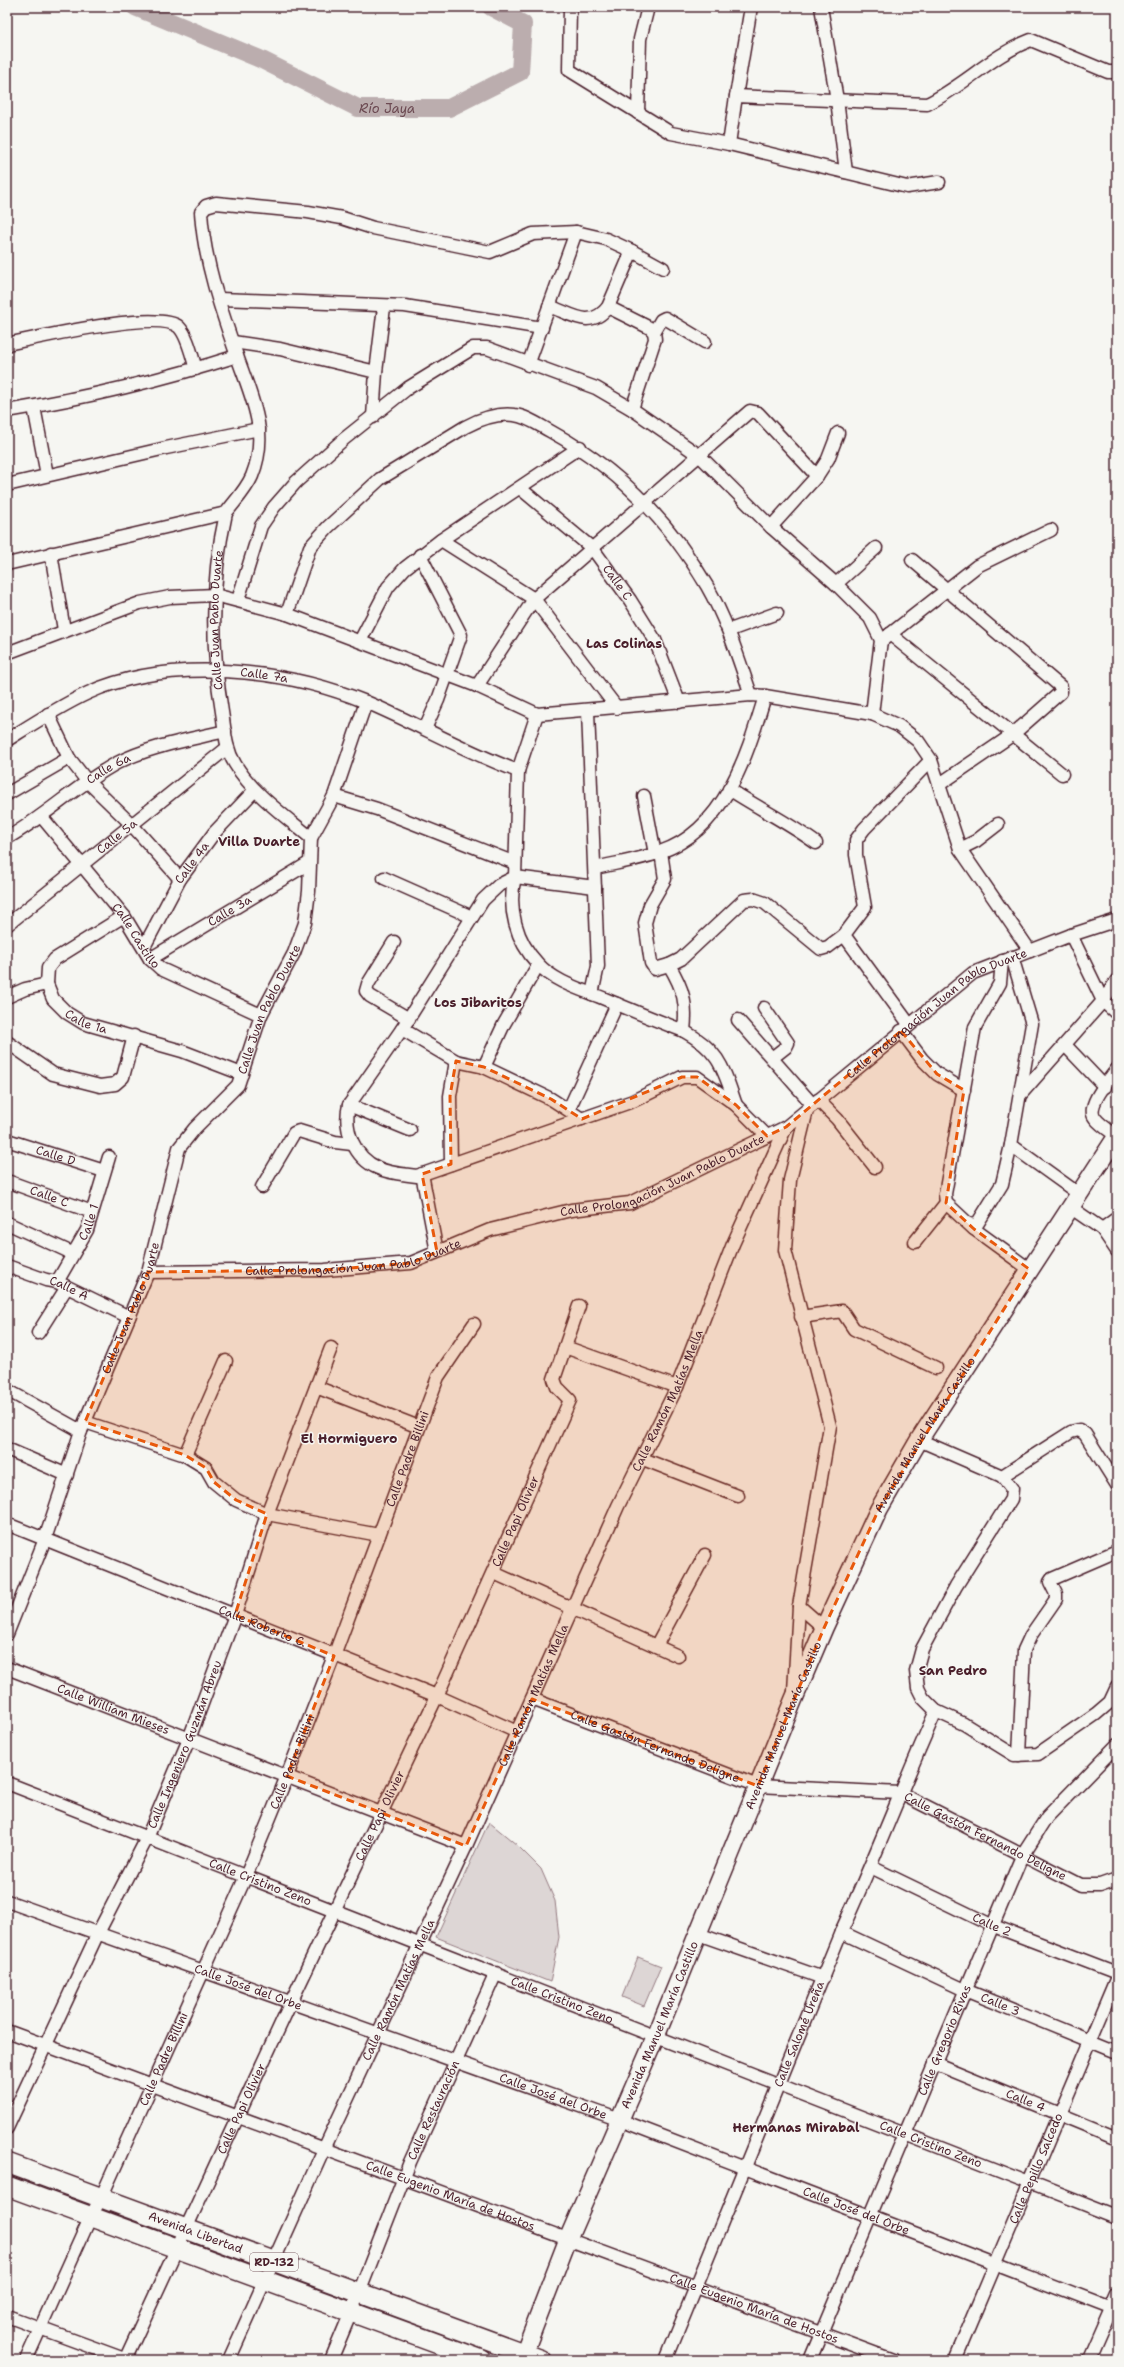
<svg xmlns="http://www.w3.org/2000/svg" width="1124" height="2367" viewBox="0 0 1124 2367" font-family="'Shantell Sans',sans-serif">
<rect width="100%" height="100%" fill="#f6f6f2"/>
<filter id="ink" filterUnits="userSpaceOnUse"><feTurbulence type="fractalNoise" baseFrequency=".025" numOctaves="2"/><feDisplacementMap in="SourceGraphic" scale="8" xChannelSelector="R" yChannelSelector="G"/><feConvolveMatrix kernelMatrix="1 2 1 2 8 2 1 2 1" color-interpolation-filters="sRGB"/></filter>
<g filter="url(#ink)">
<!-- green -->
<g fill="#ddd6d5" stroke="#947a80">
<path d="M489,1822L517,1845L541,1869L555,1901L559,1937L550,1982L436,1937Z"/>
<path d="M638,1957L661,1966L644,2006L622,1997Z"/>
</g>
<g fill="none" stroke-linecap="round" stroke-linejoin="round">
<!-- river -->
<path stroke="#bbadae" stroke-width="18" id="s1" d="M135,7L260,59L358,108H449L520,72L523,24L491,7"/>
<defs>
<g id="street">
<path d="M570,7L569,70L671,133L729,144L736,96L927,104C964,86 992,55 1031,40L1108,72H1117"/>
<path d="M821,7L837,100L846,172"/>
<path d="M736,96L751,7"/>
<path d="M638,113L640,39L648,7"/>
<path d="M729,144L907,187L939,182"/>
<path d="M632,251L663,268"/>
<path d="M220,299L405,306L542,328"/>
<path d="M608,307L650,328L654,332L655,339L632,409"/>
<path d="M654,332L661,320L665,318L705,342"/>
<path d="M233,342L280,349L376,372L373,417"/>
<path d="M7,344C36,338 159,309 179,327C188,336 192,357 196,369"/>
<path d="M528,365L576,232"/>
<path d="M376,372L384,307"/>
<path d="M34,407L47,475"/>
<path d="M7,411C85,398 162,380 237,356"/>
<path d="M7,485L166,448L259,429"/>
<path id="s2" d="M521,489L593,549L630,600L655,640L679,702"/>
<path d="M771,527L817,476L828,459L838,433"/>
<path d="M441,540L534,599L617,708"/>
<path d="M51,553L64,630"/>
<path d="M420,555L461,635L438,700L425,729"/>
<path d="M912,560L1061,687V692L1012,735L940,784"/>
<path d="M7,564L226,513C235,501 246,490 252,476C270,432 251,397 237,356C221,310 204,261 201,212L206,206L216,203L308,212L342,218L373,228L490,252L533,234L576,232L606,239L632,251L608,307C590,330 572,314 549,306"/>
<path d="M836,584L876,548"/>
<path d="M238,600L261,526L274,507L296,482L344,439L408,388L473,348H487L596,388L632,409L700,456L771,527L836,584L870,618L881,640L872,714"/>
<path d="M287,614L310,547L328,527L380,479L465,427C480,419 497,413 514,415C526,416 539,425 550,431C616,467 669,521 707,586C727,621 738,657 751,695"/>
<path d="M730,630L777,613"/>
<path d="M890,634L1062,774"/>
<path d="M884,639L977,566L1051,530"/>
<path d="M360,641L388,587L405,568L441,540L580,447"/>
<path d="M7,653L140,603L170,597L215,595L287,614L477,686L537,714L751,695L765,696L872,714L899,726L918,741L931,760L960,849L1030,951"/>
<path d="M477,686L534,599L750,411L758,413L817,476"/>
<path d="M588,711L598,966L592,994"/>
<path d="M48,714L69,758L87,781L131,824L180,879"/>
<path d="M537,714L518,771L515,877C507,908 516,941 538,964C554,982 583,990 605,999C631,1010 658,1021 684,1031C720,1051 723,1068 736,1105"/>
<path id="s3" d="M7,740C34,723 60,706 88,693C170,656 286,669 366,702C418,724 466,752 518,771"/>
<path d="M729,789C758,808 789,823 816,843"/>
<path d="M7,794L69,758"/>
<path d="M334,796L377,809L515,863"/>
<path d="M644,796L655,854"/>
<path id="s4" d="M41,816L124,916L150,959L161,969L261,1015"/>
<path id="s5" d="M7,838C46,816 78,784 117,763C150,746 189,740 225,731"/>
<path d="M311,838L334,796L366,702"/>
<path d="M960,849L976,841L998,824"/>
<path d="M661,852L665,879L650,905L645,923L651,963L655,969L669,965L681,959L744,900L753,899L765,903L821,949L828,947L844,935"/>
<path d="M595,868C616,863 639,860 660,852C725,830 747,755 765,696"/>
<path d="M384,878L472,917"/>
<path d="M595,887L515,877L499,885L483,900L402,1029L349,1105C343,1129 354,1158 378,1168C390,1174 404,1174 417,1176L633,1101L682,1077H697L736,1105L767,1136"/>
<path id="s6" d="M124,916L55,959L48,968L47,984L53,999L67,1013L83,1023L182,1051L242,1074"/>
<path id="s7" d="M7,925L227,748"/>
<path d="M1071,935L1103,1001L1117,1014"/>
<path d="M394,942L368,984L366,991L370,996L409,1019"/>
<path id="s8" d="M144,947L180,879L214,833L255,790"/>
<path d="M1012,957L1032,1024L1011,1145L1079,1194"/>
<path id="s9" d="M150,959L309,863"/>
<path d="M1002,961L1000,983L975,1027L945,1194L946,1203L974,1229L1029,1269"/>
<path d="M669,965C684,990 687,1003 684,1031"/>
<path d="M7,997L25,989L47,984"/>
<path d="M764,1008L788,1043L786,1047L772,1058"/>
<path d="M738,1020L813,1105"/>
<path d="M909,1024L844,935L865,907L856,855V840L864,829L931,760"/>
<path d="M402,1029L456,1061L484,1067L551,1099L582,1119"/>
<path d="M901,1031L922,1059L937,1074L964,1090"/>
<path d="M7,1042L53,1074L100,1086L115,1084L123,1077L134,1036"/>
<path d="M1065,1045L1105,1087"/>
<path d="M484,1067L504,1024L538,965"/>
<path d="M1021,1094L1103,1001L1117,980"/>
<path d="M818,1100L837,1119L875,1167"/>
<path d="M349,1105L410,1130"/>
<path d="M569,1109L617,1004"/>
<path d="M807,1110L790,1180L785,1250L830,1426L799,1606L824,1628"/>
<path d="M1117,1136C1110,1131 1100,1125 1095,1118C1085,1106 1110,1079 1117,1069"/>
<path id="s10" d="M7,1140L104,1171"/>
<path d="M451,1164L450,1096L456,1061"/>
<path d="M422,1174L437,1252"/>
<path id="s11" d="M7,1181L92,1212"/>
<path d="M262,1187L294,1133L299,1131L335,1142L352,1144"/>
<path d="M1070,1207L1102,1229L1117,1251"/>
<path d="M7,1223L72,1253"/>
<path d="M974,1229L1002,1184L1011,1145"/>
<path d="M1102,1229L1117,1218"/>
<path d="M915,1242L946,1203"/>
<path id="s12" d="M7,1266L46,1280L57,1282L129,1317"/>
<path id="s13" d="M148,1272L325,1270L411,1263L490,1230L571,1210L630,1203L786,1127L973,973L1071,935L1117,920"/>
<path id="s14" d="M57,1282L87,1230L109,1157"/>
<path d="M801,1317L842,1311L854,1329L936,1368"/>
<path d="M38,1333L67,1287"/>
<path d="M565,1347L677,1387"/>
<path d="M316,1387L419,1427"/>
<path d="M7,1390L81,1431"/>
<path d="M85,1422L185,1455L206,1468L214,1482L236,1500L267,1514L379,1535"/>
<path d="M919,1440L1002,1476L1071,1432L1079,1430L1085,1434L1117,1485"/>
<path d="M7,1449L67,1475"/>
<path d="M185,1455L226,1361"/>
<path d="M643,1459L738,1496"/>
<path d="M1002,1476L1012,1489L1011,1499L956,1586L922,1649L916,1671L918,1688L923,1698L936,1711L964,1724L1014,1755L1038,1754L1096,1714L1110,1702L1117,1687"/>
<path id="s15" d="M7,1524L437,1696L517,1732"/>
<path d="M494,1573L678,1656"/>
<path id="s16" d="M7,1634L45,1539L81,1431L148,1272L179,1148L195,1128L238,1085L261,1015L294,953L305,923L309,891L311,838C285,816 253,794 235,764C225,748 225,730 222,712C211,646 211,579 226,513"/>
<path d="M656,1646L705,1555"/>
<path id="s17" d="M7,1668L466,1846"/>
<path d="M794,1691L799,1606"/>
<path id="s18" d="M532,1699L758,1786L900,1793L1081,1885H1100L1117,1879"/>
<path d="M1019,1755L1024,1650L1031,1635L1056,1599V1594L1050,1582L1052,1579L1117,1551"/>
<path id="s19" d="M7,1783L1117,2217"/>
<path id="s20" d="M871,1867L991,1925L1117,1973"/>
<path id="s21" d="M7,1901L620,2120L1117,2311"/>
<path id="s22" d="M841,1932L965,1990L1117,2052"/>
<path d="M698,1934L823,1978"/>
<path id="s23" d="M7,2031L893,2360"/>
<path id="s24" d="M934,2063L1117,2138"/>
<path id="s25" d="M7,2128L97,1935L147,1838L189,1739L235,1615L267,1514L331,1348"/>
<path d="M7,2316L127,2360"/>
<path id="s26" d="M26,2360L91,2216L101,2198L246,1876L287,1776L334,1656L438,1377L474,1324"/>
<path id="s27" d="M125,2360L291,2002L437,1696L570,1400L557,1387L554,1379L579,1306"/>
<path id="s28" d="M229,2360L324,2149L466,1846L618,1506L677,1387L733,1244L786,1127"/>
<path id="s29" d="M331,2360L359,2293L410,2162L496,1973"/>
<path id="s30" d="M666,2360L841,1932C875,1859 903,1784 936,1711"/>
<path id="s31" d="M810,2360L1022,1856L1047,1817L1117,1745"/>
<path id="s32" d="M955,2360L1117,1977"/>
<path d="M1088,2360L1117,2294"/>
</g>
<g id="secondary">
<path id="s33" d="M524,2353L568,2239L656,2036L793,1701L824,1628L879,1509L919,1440L1117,1136"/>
</g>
<g id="primary">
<path id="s34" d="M7,2163L542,2360"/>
<path d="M7,2186L482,2360"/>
</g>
</defs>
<!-- street casing -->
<use href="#street" stroke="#4a1f2b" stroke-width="15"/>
<!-- secondary casing -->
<use href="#secondary" stroke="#4a1f2b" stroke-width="20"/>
<!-- primary casing -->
<use href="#primary" stroke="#4a1f2b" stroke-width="22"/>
<!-- street -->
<use href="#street" stroke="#f6f6f2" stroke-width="12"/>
<!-- secondary -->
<use href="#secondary" stroke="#f6f6f2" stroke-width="17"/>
<!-- primary -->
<use href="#primary" stroke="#f6f6f2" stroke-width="19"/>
</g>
</g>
<!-- marked area -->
<path fill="#e8590c" fill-opacity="0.2" stroke="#e8590c" stroke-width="3" stroke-dasharray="8 5" stroke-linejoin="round" d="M901,1031L937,1074L964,1090L946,1203L974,1229L1029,1269L879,1509L824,1628L758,1786L532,1699L466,1846L287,1776L334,1656L235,1615L267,1514L236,1500L214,1482L206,1468L185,1455L85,1422L148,1272L325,1270L411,1263L437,1252L422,1174L451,1164L450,1096L456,1061L484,1067L551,1099L582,1119L682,1077H697L736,1105L767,1136L786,1127Z"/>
<g text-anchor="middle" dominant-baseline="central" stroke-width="3" stroke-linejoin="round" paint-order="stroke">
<!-- shield labels -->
<rect fill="#f6f6f2" stroke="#7e6067" stroke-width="1" x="250" y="2253" width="48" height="18" rx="3"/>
<g font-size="11" font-weight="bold" fill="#4a1f2b">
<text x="274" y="2262">RD-132</text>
</g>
<!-- street labels -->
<g font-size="12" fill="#4a1f2b" stroke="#f6f6f2">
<text stroke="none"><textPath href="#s2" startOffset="135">Calle C</textPath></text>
<text stroke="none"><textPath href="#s16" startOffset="1117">Calle Juan Pablo Duarte</textPath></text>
<text stroke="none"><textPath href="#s3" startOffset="273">Calle 7a</textPath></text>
<text stroke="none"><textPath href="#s5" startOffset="123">Calle 6a</textPath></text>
<text stroke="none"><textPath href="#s7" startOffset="141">Calle 5a</textPath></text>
<text stroke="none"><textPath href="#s8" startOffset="97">Calle 4a</textPath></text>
<text stroke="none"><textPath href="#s9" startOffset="93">Calle 3a</textPath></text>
<text stroke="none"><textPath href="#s4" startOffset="153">Calle Castillo</textPath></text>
<text stroke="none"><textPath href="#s16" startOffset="685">Calle Juan Pablo Duarte</textPath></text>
<text stroke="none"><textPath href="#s13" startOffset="855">Calle Prolongación Juan Pablo Duarte</textPath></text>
<text stroke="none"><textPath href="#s6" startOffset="166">Calle 1a</textPath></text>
<text stroke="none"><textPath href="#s10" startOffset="51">Calle D</textPath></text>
<text stroke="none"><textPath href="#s13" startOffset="531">Calle Prolongación Juan Pablo Duarte</textPath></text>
<text stroke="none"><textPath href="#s11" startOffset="45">Calle C</textPath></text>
<text stroke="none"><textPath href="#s14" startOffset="68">Calle 1</textPath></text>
<text stroke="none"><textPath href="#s13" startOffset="207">Calle Prolongación Juan Pablo Duarte</textPath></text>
<text stroke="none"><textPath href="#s12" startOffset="66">Calle A</textPath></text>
<text stroke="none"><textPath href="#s16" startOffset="349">Calle Juan Pablo Duarte</textPath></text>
<text stroke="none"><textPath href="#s28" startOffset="1055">Calle Ramón Matías Mella</textPath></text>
<text stroke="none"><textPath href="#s33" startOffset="1003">Avenida Manuel María Castillo</textPath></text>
<text stroke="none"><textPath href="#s26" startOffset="979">Calle Padre Billini</textPath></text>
<text stroke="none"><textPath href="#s27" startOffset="925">Calle Papi Olivier</textPath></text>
<text stroke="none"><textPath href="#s15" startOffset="275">Calle Roberto C.</textPath></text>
<text stroke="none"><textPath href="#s28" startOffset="731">Calle Ramón Matías Mella</textPath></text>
<text stroke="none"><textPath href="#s17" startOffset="114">Calle William Mieses</textPath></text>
<text stroke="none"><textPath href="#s33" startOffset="679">Avenida Manuel María Castillo</textPath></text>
<text stroke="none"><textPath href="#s25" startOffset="423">Calle Ingeniero Guzmán Abreu</textPath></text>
<text stroke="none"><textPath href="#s18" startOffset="132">Calle Gastón Fernando Deligne</textPath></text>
<text stroke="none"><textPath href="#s26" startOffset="655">Calle Padre Billini</textPath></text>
<text stroke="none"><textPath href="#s27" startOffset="601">Calle Papi Olivier</textPath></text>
<text stroke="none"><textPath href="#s18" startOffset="480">Calle Gastón Fernando Deligne</textPath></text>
<text stroke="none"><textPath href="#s19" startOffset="272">Calle Cristino Zeno</textPath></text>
<text stroke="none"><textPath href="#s20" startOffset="134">Calle 2</textPath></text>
<text stroke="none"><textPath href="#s21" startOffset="256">Calle José del Orbe</textPath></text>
<text stroke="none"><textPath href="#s28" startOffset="407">Calle Ramón Matías Mella</textPath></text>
<text stroke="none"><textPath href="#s19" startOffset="596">Calle Cristino Zeno</textPath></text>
<text stroke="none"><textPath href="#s22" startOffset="175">Calle 3</textPath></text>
<text stroke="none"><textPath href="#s33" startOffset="355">Avenida Manuel María Castillo</textPath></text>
<text stroke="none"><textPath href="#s30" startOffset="352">Calle Salomé Ureña</textPath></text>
<text stroke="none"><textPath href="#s31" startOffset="347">Calle Gregorio Rivas</textPath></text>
<text stroke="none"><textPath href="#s26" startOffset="331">Calle Padre Billini</textPath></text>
<text stroke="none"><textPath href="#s21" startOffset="580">Calle José del Orbe</textPath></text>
<text stroke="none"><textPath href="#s24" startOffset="99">Calle 4</textPath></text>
<text stroke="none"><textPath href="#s27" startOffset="277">Calle Papi Olivier</textPath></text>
<text stroke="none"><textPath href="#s29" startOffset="270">Calle Restauración</textPath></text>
<text stroke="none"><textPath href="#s19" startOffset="992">Calle Cristino Zeno</textPath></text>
<text stroke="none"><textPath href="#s32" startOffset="208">Calle Pepillo Salcedo</textPath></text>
<text stroke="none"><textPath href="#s23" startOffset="473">Calle Eugenio María de Hostos</textPath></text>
<text stroke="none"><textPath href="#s21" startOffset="904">Calle José del Orbe</textPath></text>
<text stroke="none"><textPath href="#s34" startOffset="201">Avenida Libertad</textPath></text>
<text stroke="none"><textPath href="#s23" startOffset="797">Calle Eugenio María de Hostos</textPath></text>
</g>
<!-- water labels -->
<g font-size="13" font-style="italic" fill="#6c4a52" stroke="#f6f6f2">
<text stroke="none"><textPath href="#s1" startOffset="274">Río Jaya</textPath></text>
</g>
<!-- neighbourhood labels -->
<g font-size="13" font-weight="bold" fill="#4a1f2b" stroke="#f6f6f2">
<text x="624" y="643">Las Colinas</text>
<text x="259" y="841">Villa Duarte</text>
<text x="478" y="1002">Los Jibaritos</text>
<text x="349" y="1438">El Hormiguero</text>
<text x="953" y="1670">San Pedro</text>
<text x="796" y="2127">Hermanas Mirabal</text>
</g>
</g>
<!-- margin -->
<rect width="1124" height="2367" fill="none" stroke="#f6f6f2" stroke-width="24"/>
<rect x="12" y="12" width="1100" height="2343" fill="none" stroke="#4a1f2b" stroke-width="1.5" filter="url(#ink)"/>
</svg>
